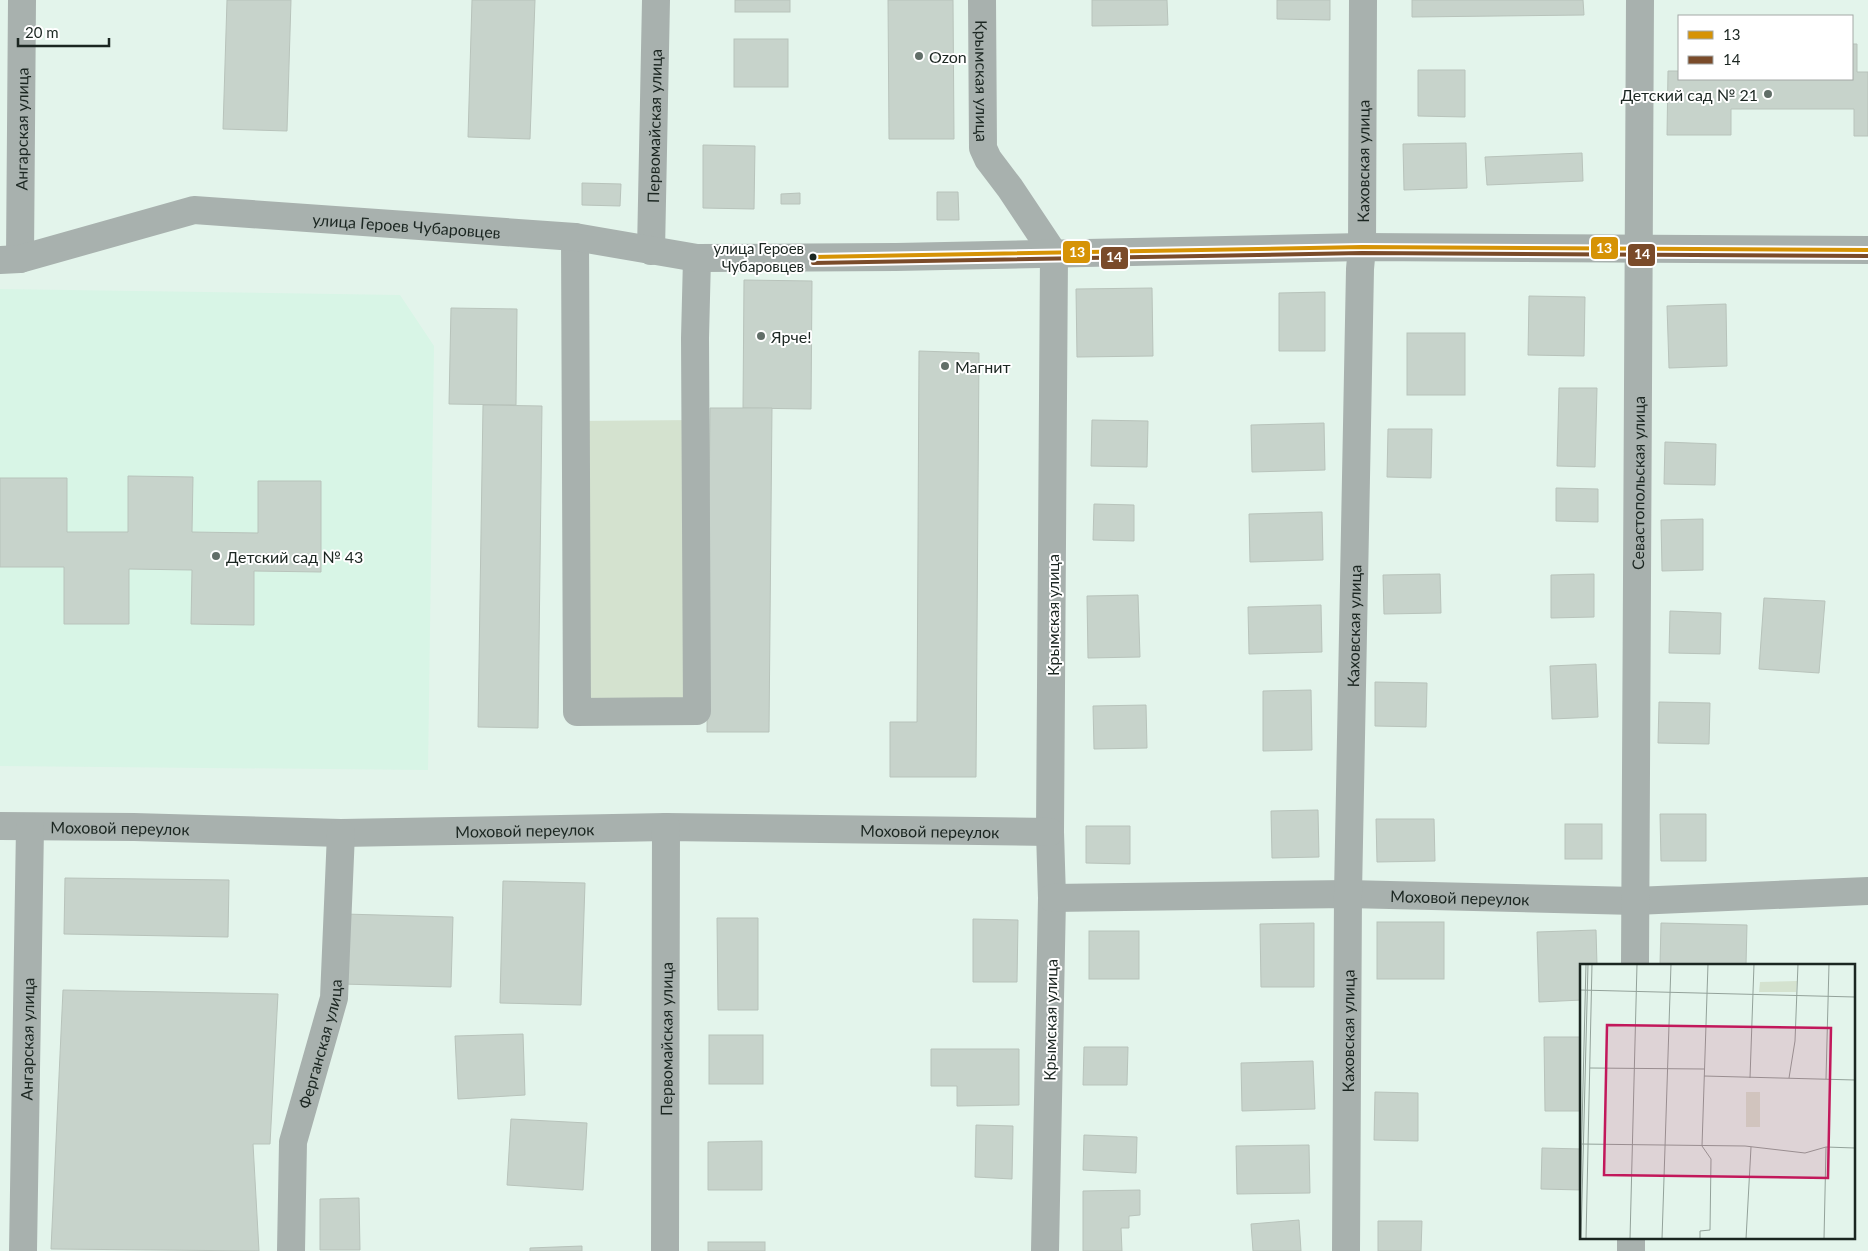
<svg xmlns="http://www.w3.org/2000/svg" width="1868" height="1251" viewBox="0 0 1868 1251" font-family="Lato,sans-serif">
<rect width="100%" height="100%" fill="#e3f4eb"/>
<!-- built -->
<path fill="#d8f5e6" d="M0,289L400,295L434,346L428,770L0,766Z"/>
<!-- green -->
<path fill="#d4e2cf" d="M696,420L697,711L577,712L576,421Z"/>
<!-- building -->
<g fill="#c7d3cb" stroke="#b8c3bb">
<path d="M227,0H291L287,131L223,129Z"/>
<path d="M472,0H535L530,139L468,137Z"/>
<rect x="735" y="0" width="55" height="12"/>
<path d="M888,0H953L954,139H889Z"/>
<path d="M1092,0H1167L1168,25L1092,26Z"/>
<path d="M1277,0H1330V20L1277,19Z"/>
<path d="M1412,0H1583L1584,15L1412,17Z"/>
<rect x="734" y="39" width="54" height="48"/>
<path d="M1852,44H1857V72H1868V136H1854V109H1731V135H1667L1668,71H1679V79H1852Z"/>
<path d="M1418,70H1465V117L1418,116Z"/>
<path d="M1466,143L1467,188L1404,190L1403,144Z"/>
<path d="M703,145L755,146L754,209L703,208Z"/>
<path d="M1582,153L1583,181L1487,185L1485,157Z"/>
<path d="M582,183L621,184L620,206L582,205Z"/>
<path d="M937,192H958L959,220H937Z"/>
<path d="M800,193V204H781V194Z"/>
<path d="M744,280L812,281L811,409L743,408Z"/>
<path d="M1152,288L1153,356L1077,357L1076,289Z"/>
<path d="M1325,292V351H1279V293Z"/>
<path d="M1529,296L1585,297L1584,356L1528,355Z"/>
<path d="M1726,304L1727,366L1669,368L1667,306Z"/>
<path d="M451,308L517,309L516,405L449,404Z"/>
<rect x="1407" y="333" width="58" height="62"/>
<path d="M919,351L979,353L976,777H890V722H917Z"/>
<path d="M1559,388H1597L1595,467L1557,466Z"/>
<path d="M483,405L542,406L538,728L478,727Z"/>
<path d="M710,408H772L769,732H707Z"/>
<path d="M1092,420L1148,421L1147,467L1091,466Z"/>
<path d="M1324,423L1325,470L1252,472L1251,425Z"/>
<path d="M1388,429H1432L1431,478L1387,477Z"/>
<path d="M1665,442L1716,444L1715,485L1664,484Z"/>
<path d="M128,476L193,477L192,532L258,533V481H321V572L254,571V625L191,624L192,570L129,569V624H64V567H0V478H67V532H128Z"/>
<path d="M1556,488L1598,489V522L1556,521Z"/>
<path d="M1094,504L1134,505V541L1093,540Z"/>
<path d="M1322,512L1323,560L1250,562L1249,514Z"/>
<path d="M1703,519V570L1662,571L1661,520Z"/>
<path d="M1440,574L1441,613L1384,614L1383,575Z"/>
<path d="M1594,574V617L1551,618V575Z"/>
<path d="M1138,595L1140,657L1088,658L1087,596Z"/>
<path d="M1764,598L1825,601L1819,673L1759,669Z"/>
<path d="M1321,605L1322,652L1249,654L1248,607Z"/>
<path d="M1670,611L1721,613L1720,654L1669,653Z"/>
<path d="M1596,664L1598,717L1552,719L1550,666Z"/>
<path d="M1375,682L1427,683L1426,727L1375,726Z"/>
<path d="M1311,690L1312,750L1263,751V691Z"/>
<path d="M1659,702L1710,703L1709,744L1658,743Z"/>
<path d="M1146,705L1147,748L1094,749L1093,706Z"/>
<path d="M1318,810L1319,857L1272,858L1271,811Z"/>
<path d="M1660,814H1706V861H1661Z"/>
<path d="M1376,819H1434L1435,861L1377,862Z"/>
<rect x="1565" y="824" width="37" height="35"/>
<path d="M1086,826H1130V864L1086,863Z"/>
<path d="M65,878L229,880L228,937L64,934Z"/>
<path d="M503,881L585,883L581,1005L500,1003Z"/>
<path d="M344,914L453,917L451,987L342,984Z"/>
<path d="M717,918H758V1010H718Z"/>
<path d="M973,919L1018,920L1017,982H973Z"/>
<rect x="1377" y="922" width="67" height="57"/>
<path d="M1314,923V987H1261L1260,924Z"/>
<path d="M1661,923L1747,925L1746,965H1660Z"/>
<path d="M1596,930L1597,965H1582V1000L1539,1002L1537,932Z"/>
<rect x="1089" y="931" width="50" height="48"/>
<path d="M63,990L278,994L270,1144H253L259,1251L51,1249Z"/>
<path d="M523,1034L525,1095L458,1099L455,1036Z"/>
<rect x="709" y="1035" width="54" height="49"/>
<path d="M1544,1037H1582V1111H1545Z"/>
<path d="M1084,1047H1128L1127,1085H1083Z"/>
<path d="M931,1049H1019V1105L957,1106V1086H931Z"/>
<path d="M1313,1061L1315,1109L1242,1111L1241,1063Z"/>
<path d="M1375,1092L1418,1093V1141L1374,1140Z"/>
<path d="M511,1119L587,1123L583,1190L507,1185Z"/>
<path d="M976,1125L1013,1126L1012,1179L975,1177Z"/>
<path d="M1084,1135L1137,1137L1136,1173L1083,1170Z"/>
<path d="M762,1141V1190H708V1142Z"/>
<path d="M1309,1145L1310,1193L1237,1194L1236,1146Z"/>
<path d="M1542,1148L1582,1149V1190L1541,1189Z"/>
<path d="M1140,1190V1215L1129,1216V1228H1121L1122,1251H1083V1191Z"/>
<path d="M359,1198L360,1250H320V1199Z"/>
<path d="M1299,1220L1301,1251H1253L1251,1224Z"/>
<path d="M1378,1221H1422L1421,1251H1378Z"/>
<rect x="708" y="1242" width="57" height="9"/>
<path d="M582,1246V1251H530V1248Z"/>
</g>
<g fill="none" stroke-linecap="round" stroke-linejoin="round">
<!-- minor -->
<g stroke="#a8b1ae" stroke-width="28">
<path id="s1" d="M982,0L983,148L988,159L1010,188L1054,254L1050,832L1052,898L1045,1251"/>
<path d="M575,237L577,712L697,711L695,338L697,258"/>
<path id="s2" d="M651,251L656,0"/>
<path id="s3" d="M20,259L22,0"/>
<path id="s4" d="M0,260L20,259L194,210L575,237L697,258L896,257L1362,247L1868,250"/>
<path id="s5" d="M0,826L134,827L341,833L666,827L1050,832"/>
<path id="s6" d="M1052,898L1348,894L1635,901L1868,891"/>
<path id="s7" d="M1635,965L1640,0"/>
<path id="s8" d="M23,1251L30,827"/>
<path id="s9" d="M291,1251L293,1142L334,998L341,833"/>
<path id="s10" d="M665,1251L666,827"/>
<path id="s11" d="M1346,1251L1348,894L1360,269L1362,247L1363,0"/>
<path d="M1631,1251V1237"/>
</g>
<defs>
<path id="bus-1" d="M813,257L1362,247L1868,250"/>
<path id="bus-2" d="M813,263L1362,253L1868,256"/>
</defs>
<!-- bus-1 casing -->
<use href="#bus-1" stroke="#fff" stroke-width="8"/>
<!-- bus-2 casing -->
<use href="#bus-2" stroke="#fff" stroke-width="8"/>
<!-- bus-1 -->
<use href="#bus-1" stroke="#d69305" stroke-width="4"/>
<!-- bus-2 -->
<use href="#bus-2" stroke="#7a4b2a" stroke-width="4"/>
</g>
<!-- markers -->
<g fill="#616e68" stroke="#fff" stroke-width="2">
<circle cx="919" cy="56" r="5"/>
<circle cx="1768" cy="94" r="5"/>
<circle cx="761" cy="336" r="5"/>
<circle cx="945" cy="366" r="5"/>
<circle cx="216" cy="556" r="5"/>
</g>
<circle fill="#1b2621" stroke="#fff" stroke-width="2" cx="813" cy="257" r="4.5"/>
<g text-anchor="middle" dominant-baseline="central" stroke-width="4" stroke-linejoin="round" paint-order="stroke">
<!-- bus labels -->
<g font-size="15" fill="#1b2621" stroke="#fff" text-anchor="end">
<text x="804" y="248">улица Героев<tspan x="804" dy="18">Чубаровцев</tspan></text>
</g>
<!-- poi labels -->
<g font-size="16" fill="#1b2621" stroke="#fff" text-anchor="start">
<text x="929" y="56">Ozon</text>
<text x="1758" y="94" text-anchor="end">Детский сад № 21</text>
<text x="771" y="336">Ярче!</text>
<text x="955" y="366">Магнит</text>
<text x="226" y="556">Детский сад № 43</text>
</g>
<!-- street labels -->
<g font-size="16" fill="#1b2621" stroke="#fff">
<text stroke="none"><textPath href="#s1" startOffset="81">Крымская улица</textPath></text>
<text stroke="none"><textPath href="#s2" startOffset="125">Первомайская улица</textPath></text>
<text stroke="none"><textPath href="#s3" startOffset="130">Ангарская улица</textPath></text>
<text stroke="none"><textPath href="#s11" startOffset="1090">Каховская улица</textPath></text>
<text stroke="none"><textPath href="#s4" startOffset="414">улица Героев Чубаровцев</textPath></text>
<text stroke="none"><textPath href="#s7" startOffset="482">Севастопольская улица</textPath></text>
<text transform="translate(1052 615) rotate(-90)">Крымская улица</text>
<text stroke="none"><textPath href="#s11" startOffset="625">Каховская улица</textPath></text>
<text stroke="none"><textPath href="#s5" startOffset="120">Моховой переулок</textPath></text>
<text stroke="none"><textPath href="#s5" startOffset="525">Моховой переулок</textPath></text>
<text stroke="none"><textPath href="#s5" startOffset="930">Моховой переулок</textPath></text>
<text stroke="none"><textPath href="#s6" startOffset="408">Моховой переулок</textPath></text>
<text transform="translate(1050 1020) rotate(-89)">Крымская улица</text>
<text stroke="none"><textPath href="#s11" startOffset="220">Каховская улица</textPath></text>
<text stroke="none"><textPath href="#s8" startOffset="212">Ангарская улица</textPath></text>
<text stroke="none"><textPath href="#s10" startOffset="212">Первомайская улица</textPath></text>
<text stroke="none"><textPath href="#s9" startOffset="211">Ферганская улица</textPath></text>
</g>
</g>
<!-- overview -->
<g transform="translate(1580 964)">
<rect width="275" height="275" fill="#e3f4eb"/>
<path d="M217,17L216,28H179L180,18ZM166,128H180V163H166Z" fill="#d4e2cf"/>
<path fill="none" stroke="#93a29a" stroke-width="1" d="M0,26L275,33M10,104L124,105M124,112L275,116M170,114L174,0M209,114L215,77L218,0M246,115L249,0M0,180L165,182L225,189L246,183L275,184M0,244L6,0M1,275L8,0M6,275L12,0M50,275L57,0M82,275L91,0M120,275V267L130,266L131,195L122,182L128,0M166,275L171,183M244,275L246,183"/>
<path fill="#c2185b" fill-opacity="0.15" stroke="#c2185b" stroke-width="2.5" d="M27,61L251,64L248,214L24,211Z"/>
<rect width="275" height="275" fill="none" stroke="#1b2621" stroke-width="2.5"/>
</g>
<g stroke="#fff" stroke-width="2">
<rect x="1590" y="236" width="29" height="24" rx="5" fill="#d69305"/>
<rect x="1062" y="240" width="29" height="24" rx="5" fill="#d69305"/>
<rect x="1627" y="243" width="29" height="24" rx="5" fill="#7a4b2a"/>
<rect x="1100" y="246" width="29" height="24" rx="5" fill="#7a4b2a"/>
</g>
<g font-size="14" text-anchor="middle" font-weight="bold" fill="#fff">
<text x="1604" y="253">13</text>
<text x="1077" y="257">13</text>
<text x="1642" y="259">14</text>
<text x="1114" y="262">14</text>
</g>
<!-- legend -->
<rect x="1678" y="15" width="175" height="65" fill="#ffffff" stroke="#a4a8a6"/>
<rect x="1688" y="31" width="25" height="8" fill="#d69305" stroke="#a4a8a6"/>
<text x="1723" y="40" font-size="15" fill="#1b2621">13</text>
<rect x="1688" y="56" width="25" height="8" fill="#7a4b2a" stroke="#a4a8a6"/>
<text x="1723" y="65" font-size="15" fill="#1b2621">14</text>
<!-- scale -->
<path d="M18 38v8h91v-8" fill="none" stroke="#1b2621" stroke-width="2.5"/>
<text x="25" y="38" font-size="15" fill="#1b2621" stroke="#ffffff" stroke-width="4" paint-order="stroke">20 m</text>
</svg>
